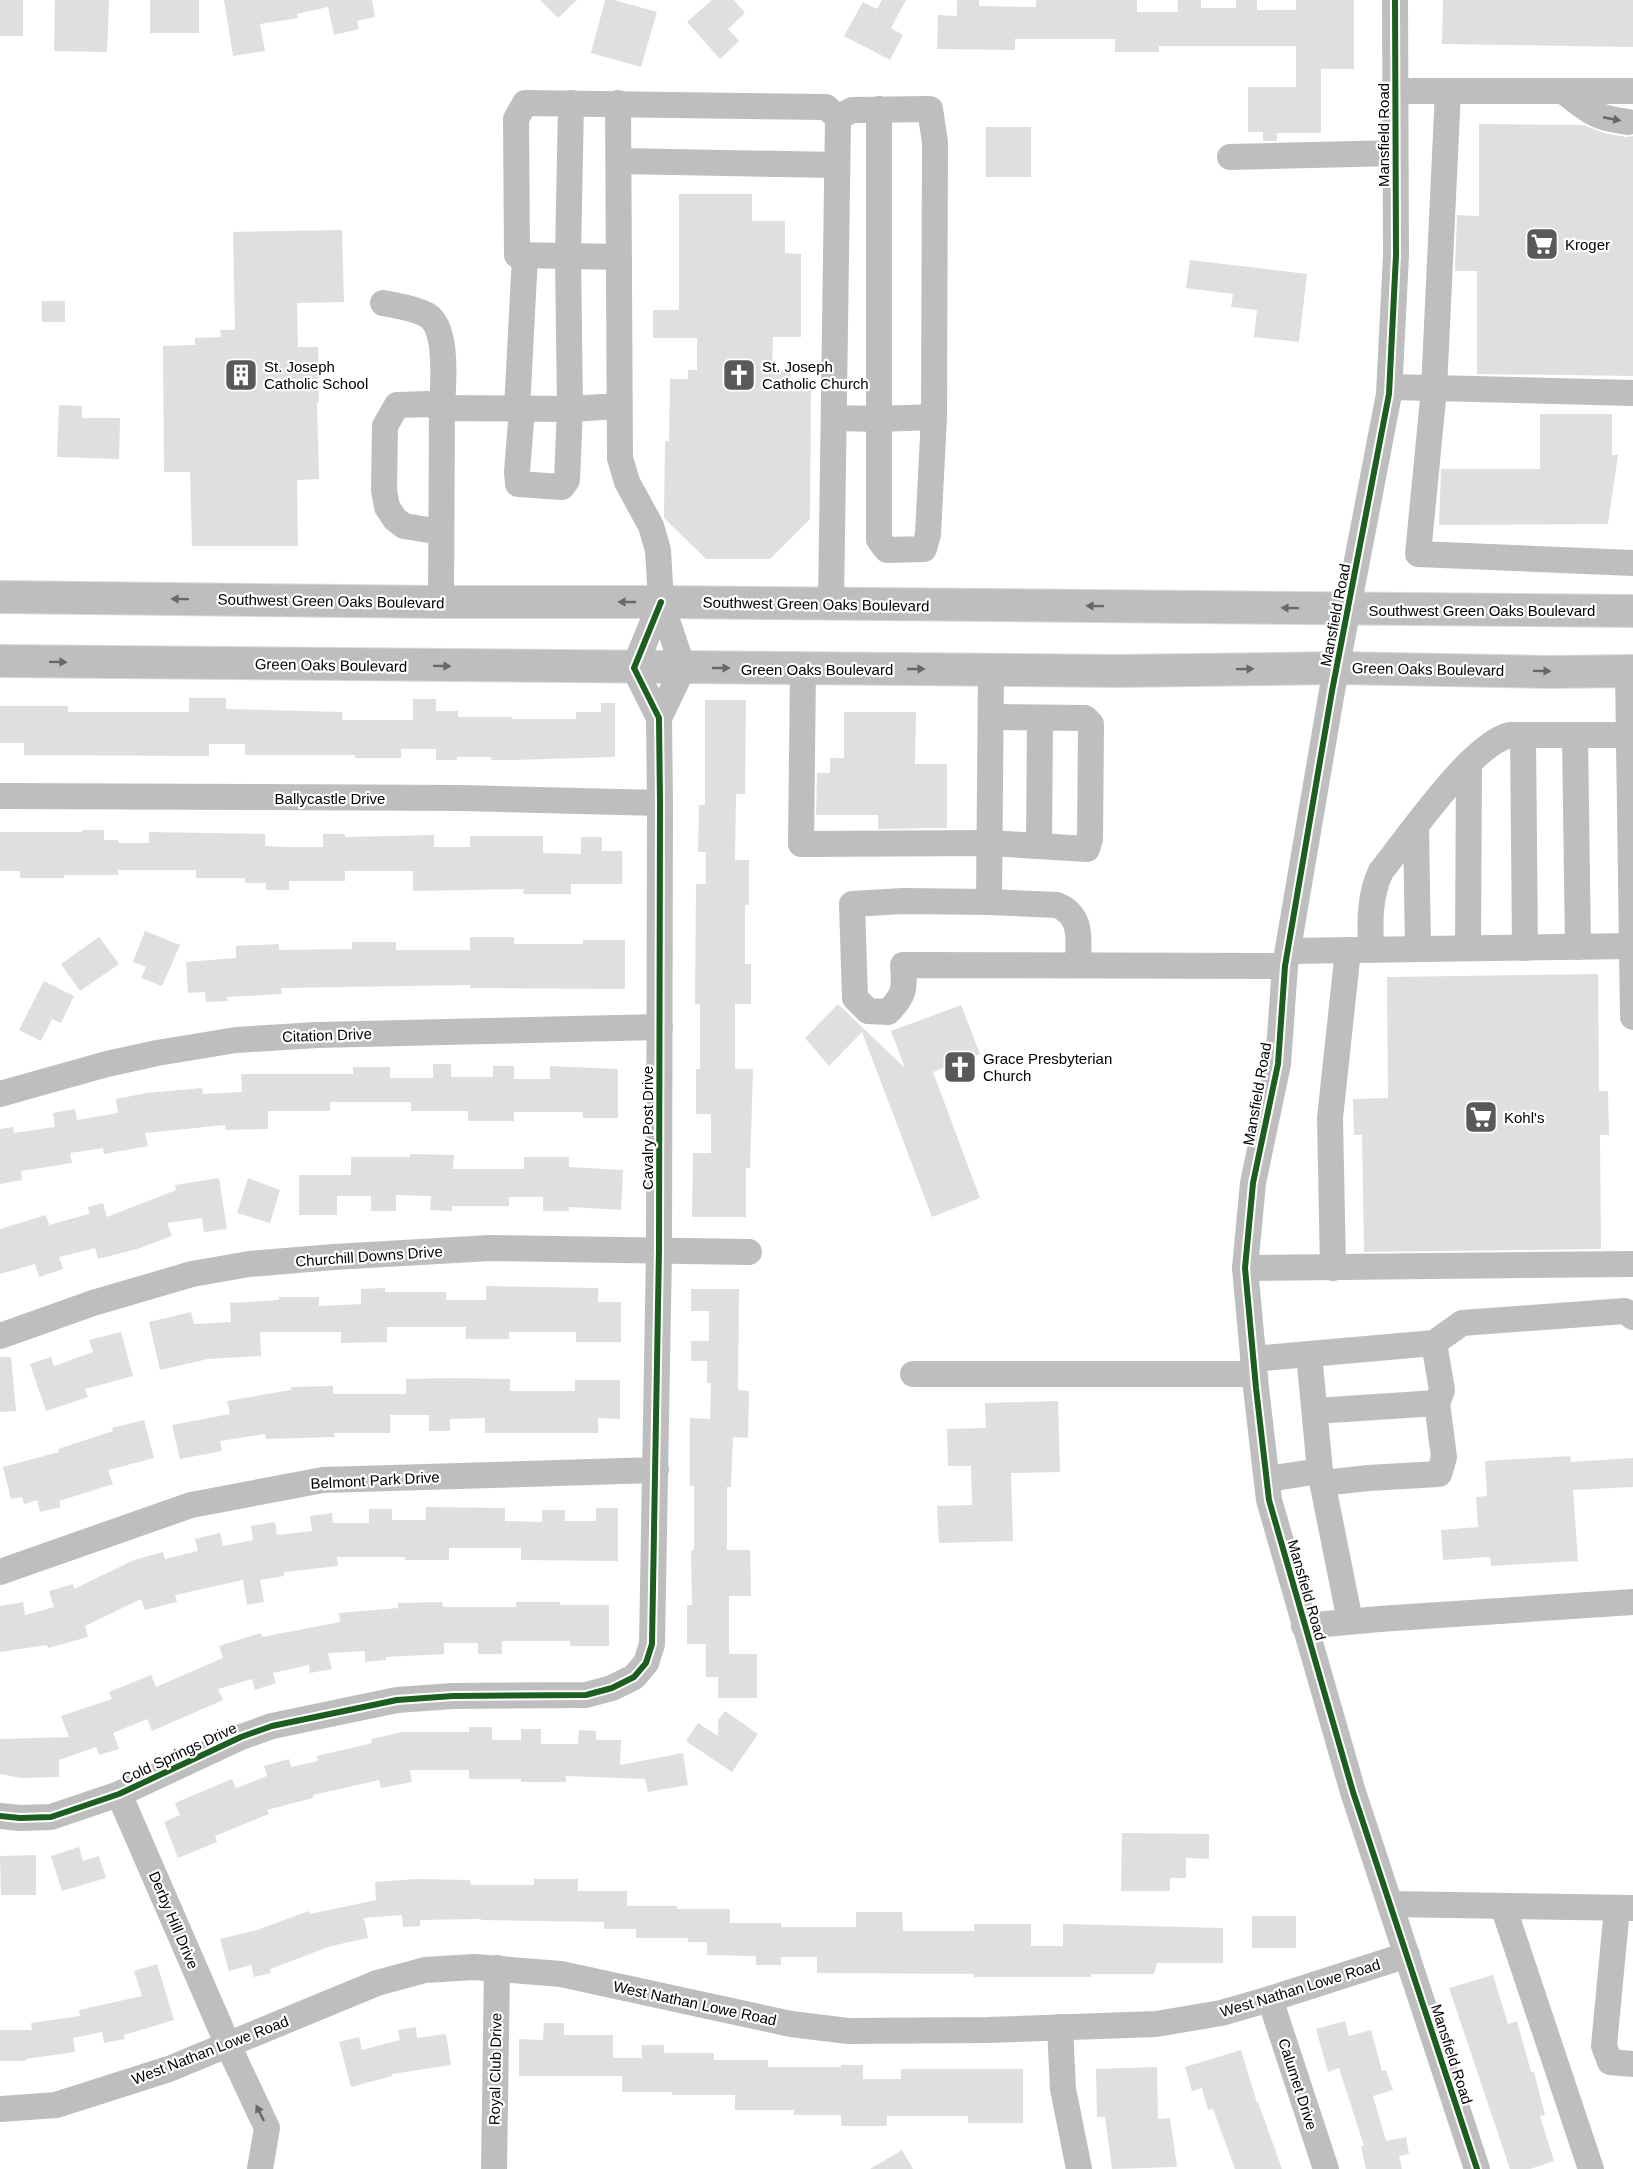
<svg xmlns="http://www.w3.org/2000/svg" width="1633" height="2169" viewBox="0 0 1633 2169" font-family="Helvetica,sans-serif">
<rect width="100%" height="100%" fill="#fff"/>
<!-- building -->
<g fill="#dfdfdf">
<rect x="0" y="0" width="23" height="36"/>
<path d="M55,0H109L107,52L54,51Z"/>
<rect x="150" y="0" width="49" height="33"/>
<path d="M224,0H372L375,17L357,21L359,29L334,35L328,7L297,14L298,18L260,24L265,51L233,56Z"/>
<path d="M540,0H577L558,18Z"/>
<path d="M605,0H614L657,12L641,67L591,53Z"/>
<path d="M712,0H734L745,13L728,29L739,41L720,59L687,22Z"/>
<path d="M882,0H906L891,28L903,35L890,60L844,36L863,2L877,9Z"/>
<path d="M957,0H979V6L1036,7V0H1137V12H1178V0H1201V8H1236V0H1257V10H1296V0H1354V69H1321V133H1277V141H1263V132H1248V87H1296V46H1159V52H1115V39H1015V50L937,49L938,15L957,16Z"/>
<path d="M1443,0H1633V47L1442,44Z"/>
<path d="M1479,124L1584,125L1604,133L1626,137L1633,136V376L1477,374V271H1455L1457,215L1479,216Z"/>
<rect x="986" y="127" width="45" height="50"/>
<path d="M679,194H752V221H785V253L801,254V337H773L772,370H791V380H811L810,519L770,559H706L664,518L665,441H669L670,379H688V370H697V338H653V310H679Z"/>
<path d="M342,230L344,302L297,303L298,347H318L319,402H317L319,479L297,480L298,546H192L190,472H164L163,346L195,345V338L221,337L220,330H235L233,232Z"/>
<path d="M1190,260L1307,274L1299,342L1254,337L1257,310L1231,307L1233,294L1186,288Z"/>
<rect x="42" y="301" width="23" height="21"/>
<path d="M59,405L82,406V418H120L119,459L57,457Z"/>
<path d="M1540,414H1612V455H1618L1608,524L1439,525L1441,469H1540Z"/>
<path d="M189,698H226V709L342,712V720H413V699H436V711H458V717H512V719H576V712H601V703H615V757L512,760H491V757H457V760H436V749H401V758H355V755H245V744H209V756L24,755V743H0V706H68V712H189Z"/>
<path d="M705,700H746L745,794H736L735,860H749V905H745V964H751V1004H735V1069H753L750,1168H746V1217H692L693,1153H711V1114H696V1069H700V1004H695L696,884H706V852H698L699,805H705Z"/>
<path d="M844,712H916L915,764H947V828L878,829V815H816L817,773H830V758H844Z"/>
<path d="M82,830H104V840H118V843H149V832L265,834V846L289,847H323V834H345V837L434,835V847H470V836H543V853L581,854V837H602V851H622V884H571V894H523L524,889L413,891V871H345V881H289V890H266V883H245V878H196V870H118V875H64V878H20V871H0V832H82Z"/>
<path d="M145,931L180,945L162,986L141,978L146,967L133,962Z"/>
<path d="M99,937L119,964L80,991L61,964Z"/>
<path d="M470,937H514V944H583V940H625V989L470,988V985L281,988L282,994L227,997L228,1001L206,1002L205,992L188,993L186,962L236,958V946L279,944V950L352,949V942H396V950H470Z"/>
<path d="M1598,974L1599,1091H1608L1609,1135H1600L1601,1249L1364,1252L1362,1135H1354L1353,1099L1388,1098L1387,977Z"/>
<path d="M44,981L74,996L61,1023L52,1019L41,1041L19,1030Z"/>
<path d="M838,1004L905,1068L891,1031L961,1005L980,1054L933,1072L980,1198L932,1217L862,1032L829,1066L805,1038Z"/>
<path d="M433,1064H451V1077H493V1066H514V1079H550V1066L618,1069V1118H583V1112H514V1121H468V1111H411V1102H330V1111H268V1129L226,1130L225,1125L145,1133L148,1146L104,1154L103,1148L70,1153L72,1163L21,1171L22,1180L0,1184V1129L13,1127L14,1133L55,1127L53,1113L75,1109L77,1120L118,1113L116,1099L147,1093L202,1088L203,1094L242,1092L241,1074H353V1067H390V1078H433Z"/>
<path d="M410,1154L454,1155L453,1169H524V1157H569V1167L623,1170L621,1210L569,1207V1211H543V1197H509V1206H452V1211L430,1210L431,1196L396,1195V1211H371V1196H337V1215H299V1175H351V1157H410Z"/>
<path d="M219,1178L227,1229L204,1232L202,1218L167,1223L172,1236L137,1249L98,1259L95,1248L59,1257L63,1269L39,1277L35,1264L0,1274V1229L46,1215L49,1225L89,1214L88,1207L103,1203L107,1217L176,1190L175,1185Z"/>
<path d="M248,1178L280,1190L270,1223L237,1213Z"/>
<path d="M486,1286L598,1288V1302H621V1342H576V1332H509V1339H466V1327H387V1342L341,1343V1332H260L261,1356L208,1359L160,1370L149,1322L191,1312L194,1324L231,1322L230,1303L279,1300V1297H319V1306L361,1304V1289L385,1288V1292H446V1300H486Z"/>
<path d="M691,1289H739L738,1390L749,1391L748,1438L733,1437L731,1487H727V1550H750L751,1596H729V1654H757V1698H718V1677H706V1644H687V1605H692L691,1551L694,1550V1486H690V1418L710,1419L711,1383H707V1361H691V1341H709V1311H691Z"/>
<path d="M121,1332L133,1376L85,1389L88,1397L46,1411L30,1364L51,1357L54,1366L93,1352L89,1340Z"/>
<path d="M0,1357H11L16,1411L0,1412Z"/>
<path d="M450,1378L510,1379V1391H575V1380H620V1419L598,1418V1433H485V1418L450,1419V1431H429V1415H390V1433H334L335,1437L266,1439L265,1434L220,1441L222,1451L180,1459L172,1425L230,1414L227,1401L291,1390V1387L333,1386V1394H406V1379Z"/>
<path d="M1058,1401L1060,1472L1011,1473L1013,1541L939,1543L937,1506L972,1505L971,1466H948L947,1429L986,1428L985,1403Z"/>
<path d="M144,1420L154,1458L108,1470L113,1484L59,1501L61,1507L40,1512L37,1500L24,1504L22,1497L11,1499L3,1467L59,1452L58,1449L113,1431L112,1428Z"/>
<path d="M1570,1456L1571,1462L1633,1458V1487L1573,1490L1578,1561L1491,1566L1490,1557L1443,1560L1441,1530L1478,1527L1476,1497L1487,1496L1485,1461Z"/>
<path d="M426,1507L505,1508V1521L542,1522V1510H565V1521H596V1508H618V1561L521,1560V1548H449V1560H405V1557H337L338,1566L284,1572V1576L260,1580L264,1602L247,1605L243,1580L175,1595L177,1602L145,1610L141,1599L85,1626L88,1637L48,1648L47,1645L0,1652V1606L23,1602L25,1615L54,1607L49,1591L73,1584L74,1589L134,1560L163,1552L165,1559L198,1551L195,1539L220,1533L223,1546L253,1540L251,1526L275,1522L277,1535L312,1531L310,1516L332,1513L333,1523H369V1509H392V1520H426Z"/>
<path d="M442,1602L443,1607H516V1602H560V1605H609V1646H570V1641H502V1654H478V1643H444V1654L386,1657V1660L365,1662V1651L328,1653L332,1669L310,1673L309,1665L273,1673L276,1683L255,1690L252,1679L218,1689L223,1700L152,1731L147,1719L113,1733L119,1749L99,1755L96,1747L59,1760V1777L21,1778L0,1774V1739L69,1737L61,1716L112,1699L109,1692L151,1675L156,1687L223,1658L219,1646L261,1633L262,1637L340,1622L339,1613L398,1608V1603Z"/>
<path d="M725,1711L758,1734L732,1772L686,1741L698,1723L718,1736V1720Z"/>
<path d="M469,1727H492V1740H521V1729H541V1744H578L579,1730L596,1731V1740H621L620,1765L683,1753L688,1785L648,1792L645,1779L566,1776V1782H521V1779H469V1770H410L412,1782L381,1788L379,1780L313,1795V1798L267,1810L269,1814L215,1836L217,1842L178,1858L164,1822L180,1815L175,1803L232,1779L236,1788L267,1776L264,1766L289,1759L291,1767L318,1761L317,1756L372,1743L371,1739L402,1732H469Z"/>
<path d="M1122,1833L1209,1834V1859L1186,1858V1878H1170V1891H1121Z"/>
<path d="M79,1847L83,1861L99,1856L106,1878L62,1891L51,1856Z"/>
<path d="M36,1855V1895H1L0,1856Z"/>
<path d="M417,1879L470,1880L471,1885H534V1879H578V1891H627V1906H677V1909H730V1923H781V1927H856V1912H902L903,1931H974V1924H1031V1946H1063V1924L1223,1928V1963H1157L1154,1974H1091V1977H974V1974L817,1973V1957H781V1965H756V1956L707,1955V1942H688V1938H636V1929H604V1922L481,1920V1919L420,1920V1926L403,1927L402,1915L364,1918L368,1938L331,1946L270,1969L271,1973L254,1977L251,1965L229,1971L220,1939L257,1930L309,1911L310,1914L376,1900L375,1882Z"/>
<rect x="1252" y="1916" width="44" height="32"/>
<path d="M157,1964L174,2020L124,2035L125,2039L104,2043L102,2032L73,2038L75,2052L26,2059V2061H0V2030H32L31,2023L80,2016L79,2010L142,1996L134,1971Z"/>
<path d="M1493,1975L1508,2024L1517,2021L1531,2072H1534L1545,2115L1540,2116L1554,2161L1530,2169H1510L1449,1988Z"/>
<path d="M1345,2021L1349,2036L1371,2030L1382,2071L1386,2070L1393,2090L1373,2096L1386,2141L1406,2137L1409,2154L1399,2156L1402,2169H1366L1361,2146H1364L1339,2068L1328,2072L1316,2029Z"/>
<path d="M544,2023H564V2035H613V2058H642V2045H664V2053H714V2060H768V2067H841V2065H863V2079H901V2069H1023V2123H968V2116H887V2126H841V2115H794V2110H735V2095H672V2092H622V2076H519V2039L543,2040Z"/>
<path d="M416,2027L417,2038L446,2034L451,2065L392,2074V2076L351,2087L339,2042L359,2037L362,2050L400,2040L398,2030Z"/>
<path d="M1241,2050L1257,2103L1258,2102L1282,2169H1235L1213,2109L1208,2110L1202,2088L1192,2091L1185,2067Z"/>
<path d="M1157,2067L1158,2119L1170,2118L1177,2167L1112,2169L1105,2117H1097L1096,2069Z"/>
<path d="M902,2150L913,2169H870Z"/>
</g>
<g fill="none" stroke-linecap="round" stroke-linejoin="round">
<defs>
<g id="major">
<path d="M0,597L441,602H661L1633,611"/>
<path d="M0,661L1117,671L1337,668L1549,672L1633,671"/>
</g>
</defs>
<!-- major casing -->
<use href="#major" stroke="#dbdbdb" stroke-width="34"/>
<!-- minor -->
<g stroke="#bebebe" stroke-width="26">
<path d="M1395,0L1396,255L1389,394L1332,691L1285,966L1278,1064L1253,1183L1245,1268L1256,1388L1269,1500L1353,1792L1477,2169"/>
<path d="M1395,91H1633"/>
<path d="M1448,91L1434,389L1418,554L1633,563"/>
<path d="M1563,91C1589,111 1594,118 1628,122"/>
<path d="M618,103L620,458L627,482L651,526L658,550L661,602L683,668L659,718"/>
<path d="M838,118L852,110L930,109L935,142L934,417L928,534L924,549L887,550L879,540V109"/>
<path d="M1230,157L1395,153"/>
<path d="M619,161L837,165"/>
<path d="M619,257L517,255L516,119L525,103L826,107L838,118L831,604"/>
<path d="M383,303C397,306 414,308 427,315C449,328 443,386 442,408L428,404L397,405L385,426L384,490L387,507L395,519L404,526L441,532"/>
<path d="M1390,387L1633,393"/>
<path d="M517,409L525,256"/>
<path d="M522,409L517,472L518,484L562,487L567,480L570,409L568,256L571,103"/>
<path d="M834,418L879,419L934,417"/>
<path d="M441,602L442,408L570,409L619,406"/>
<path d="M803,668L801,844L990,843L1087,849L1090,839L1091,724L1085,718L991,717"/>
<path d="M991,670L989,902L903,901L852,904L855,998L868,1011L888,1012C905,995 905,988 903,965L1285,966"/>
<path d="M1628,671L1633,1017"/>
<path d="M1523,735L1525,948"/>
<path d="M1575,735L1578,947"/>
<path d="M0,796L463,798L660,803"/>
<path d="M1416,827L1418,949"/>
<path d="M1039,846L1040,718"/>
<path d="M989,902L1057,905C1084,916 1078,941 1078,965"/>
<path d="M1468,948L1469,763"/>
<path d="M1371,950C1370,922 1369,896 1381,871C1408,838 1471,744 1510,735H1633"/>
<path d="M1288,951L1633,946"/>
<path d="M0,1094L107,1064L157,1053L236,1040L317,1035L660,1027"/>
<path d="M1245,1268L1633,1264"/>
<path d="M1333,1268L1330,1118L1348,950"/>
<path d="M0,1336L93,1303L192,1274L249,1264L334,1257L490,1248L749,1252"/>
<path d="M1253,1359L1309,1354"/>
<path d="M913,1374H1254"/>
<path d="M1315,1411L1437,1403L1442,1390L1434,1343"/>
<path d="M1320,1471L1350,1621"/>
<path d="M1267,1479L1320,1471L1309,1354L1434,1343L1462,1323L1625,1311L1633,1317"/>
<path d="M1323,1483L1368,1478L1439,1474L1444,1457L1437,1403"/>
<path d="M0,1572L191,1505L323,1480L656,1470"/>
<path d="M1304,1626L1379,1619L1633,1602"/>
<path d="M119,1794L228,2045L267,2128L260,2169"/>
<path d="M0,1816L20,1818L51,1817L119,1794L241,1737L272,1726L397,1700L453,1696L586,1695L612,1688L634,1677L646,1663L652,1644L659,1250L660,803L659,718L634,668L661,602"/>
<path d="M1390,1904L1633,1908"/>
<path d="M1503,1906L1591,2169"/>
<path d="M1617,1908L1604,2046L1610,2062L1633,2064"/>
<path d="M1270,1999L1326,2169"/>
<path d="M1060,2027L1063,2089L1079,2169"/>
<path d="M0,2109L56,2105L169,2069L377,1983L425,1970L474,1967L561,1974L791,2024L848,2031L988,2030L1156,2024L1221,2013L1270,1999L1407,1955"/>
<path d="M494,2169L497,1968"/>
</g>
<!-- major -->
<use href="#major" stroke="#bebebe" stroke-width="32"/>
<defs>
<g id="cycleway">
<path d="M1395,0L1396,255L1389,394L1332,691L1285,966L1278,1064L1253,1183L1245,1268L1256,1388L1269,1500L1353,1792L1477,2169"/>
<path d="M0,1816L20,1818L51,1817L119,1794L241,1737L272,1726L397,1700L453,1696L586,1695L612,1688L634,1677L646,1663L652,1644L659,1250L660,803L659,718L634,668L661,602"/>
</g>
</defs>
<!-- cycleway casing -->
<use href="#cycleway" stroke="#fff" stroke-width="10"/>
<!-- cycleway -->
<use href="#cycleway" stroke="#1b5e20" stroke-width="6"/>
</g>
<!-- one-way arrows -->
<defs><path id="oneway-solid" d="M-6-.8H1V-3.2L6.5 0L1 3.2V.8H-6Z" transform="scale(1.5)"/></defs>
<g fill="#686868">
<use href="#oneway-solid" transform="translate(1612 119) rotate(11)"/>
<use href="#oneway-solid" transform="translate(180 599) rotate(-179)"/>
<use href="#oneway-solid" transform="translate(627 602) rotate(180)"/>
<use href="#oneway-solid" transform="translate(1095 606) rotate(-179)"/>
<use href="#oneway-solid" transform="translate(1290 608) rotate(-179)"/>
<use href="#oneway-solid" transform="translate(58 662) rotate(1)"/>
<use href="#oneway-solid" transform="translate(442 666) rotate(1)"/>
<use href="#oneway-solid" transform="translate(721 668)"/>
<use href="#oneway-solid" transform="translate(916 669)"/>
<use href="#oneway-solid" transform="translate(1245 669) rotate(-1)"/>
<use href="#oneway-solid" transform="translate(1542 671) rotate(1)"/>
<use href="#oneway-solid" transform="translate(260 2113) rotate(-116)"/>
</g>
<!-- icons -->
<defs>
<symbol id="supermarket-square" viewBox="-11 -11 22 22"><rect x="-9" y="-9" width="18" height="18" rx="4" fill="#595959" stroke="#fff"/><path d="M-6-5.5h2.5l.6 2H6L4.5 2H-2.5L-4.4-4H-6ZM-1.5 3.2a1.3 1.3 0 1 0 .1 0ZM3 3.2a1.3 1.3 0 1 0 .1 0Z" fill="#fff"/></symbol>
<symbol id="building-square" viewBox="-11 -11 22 22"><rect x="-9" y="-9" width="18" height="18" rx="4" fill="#595959" stroke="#fff"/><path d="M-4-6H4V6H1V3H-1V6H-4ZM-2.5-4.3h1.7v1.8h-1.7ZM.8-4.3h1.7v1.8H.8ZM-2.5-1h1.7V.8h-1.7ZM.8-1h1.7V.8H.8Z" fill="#fff"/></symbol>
<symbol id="church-square" viewBox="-11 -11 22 22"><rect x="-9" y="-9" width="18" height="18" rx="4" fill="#595959" stroke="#fff"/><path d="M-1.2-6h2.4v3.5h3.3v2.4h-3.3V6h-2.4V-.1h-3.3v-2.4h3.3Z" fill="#fff"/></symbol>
</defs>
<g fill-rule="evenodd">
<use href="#supermarket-square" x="1523" y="225" width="38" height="38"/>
<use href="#building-square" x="222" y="356" width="38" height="38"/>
<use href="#church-square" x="720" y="356" width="38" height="38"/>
<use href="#church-square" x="941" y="1048" width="38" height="38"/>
<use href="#supermarket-square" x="1462" y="1098" width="38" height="38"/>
</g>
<g text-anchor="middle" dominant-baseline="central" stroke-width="4.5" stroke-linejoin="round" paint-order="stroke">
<!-- street labels -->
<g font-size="15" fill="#000" stroke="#fff">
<text transform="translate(1383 135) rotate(-90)">Mansfield Road</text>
<text transform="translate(331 601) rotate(1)">Southwest Green Oaks Boulevard</text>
<text transform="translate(816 604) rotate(1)">Southwest Green Oaks Boulevard</text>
<text x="1482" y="610">Southwest Green Oaks Boulevard</text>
<text transform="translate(1335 615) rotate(-79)">Mansfield Road</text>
<text transform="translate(331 665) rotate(1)">Green Oaks Boulevard</text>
<text x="817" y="669">Green Oaks Boulevard</text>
<text transform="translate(1428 669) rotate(1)">Green Oaks Boulevard</text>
<text x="330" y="798">Ballycastle Drive</text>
<text transform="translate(327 1035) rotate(-2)">Citation Drive</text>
<text transform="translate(1257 1094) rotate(-80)">Mansfield Road</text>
<text transform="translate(647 1128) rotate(-90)">Cavalry Post Drive</text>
<text transform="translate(369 1256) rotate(-4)">Churchill Downs Drive</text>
<text transform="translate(375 1480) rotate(-3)">Belmont Park Drive</text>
<text transform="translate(1307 1590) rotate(74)">Mansfield Road</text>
<text transform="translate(179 1753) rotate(-25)">Cold Springs Drive</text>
<text transform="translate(174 1920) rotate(67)">Derby Hill Drive</text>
<text transform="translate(1300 1988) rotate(-17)">West Nathan Lowe Road</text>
<text transform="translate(695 2003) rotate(12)">West Nathan Lowe Road</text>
<text transform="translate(210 2050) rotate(-21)">West Nathan Lowe Road</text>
<text transform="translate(1452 2054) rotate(72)">Mansfield Road</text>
<text transform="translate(495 2069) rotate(-89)">Royal Club Drive</text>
<text transform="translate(1298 2084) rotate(72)">Calumet Drive</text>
</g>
<!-- poi labels -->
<g font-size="15" fill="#000" stroke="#fff" text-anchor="start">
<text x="1565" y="244">Kroger</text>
<text x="264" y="366">St. Joseph<tspan x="264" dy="17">Catholic School</tspan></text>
<text x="762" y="366">St. Joseph<tspan x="762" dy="17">Catholic Church</tspan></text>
<text x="983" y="1058">Grace Presbyterian<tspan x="983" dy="17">Church</tspan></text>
<text x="1504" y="1117">Kohl's</text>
</g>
</g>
</svg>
